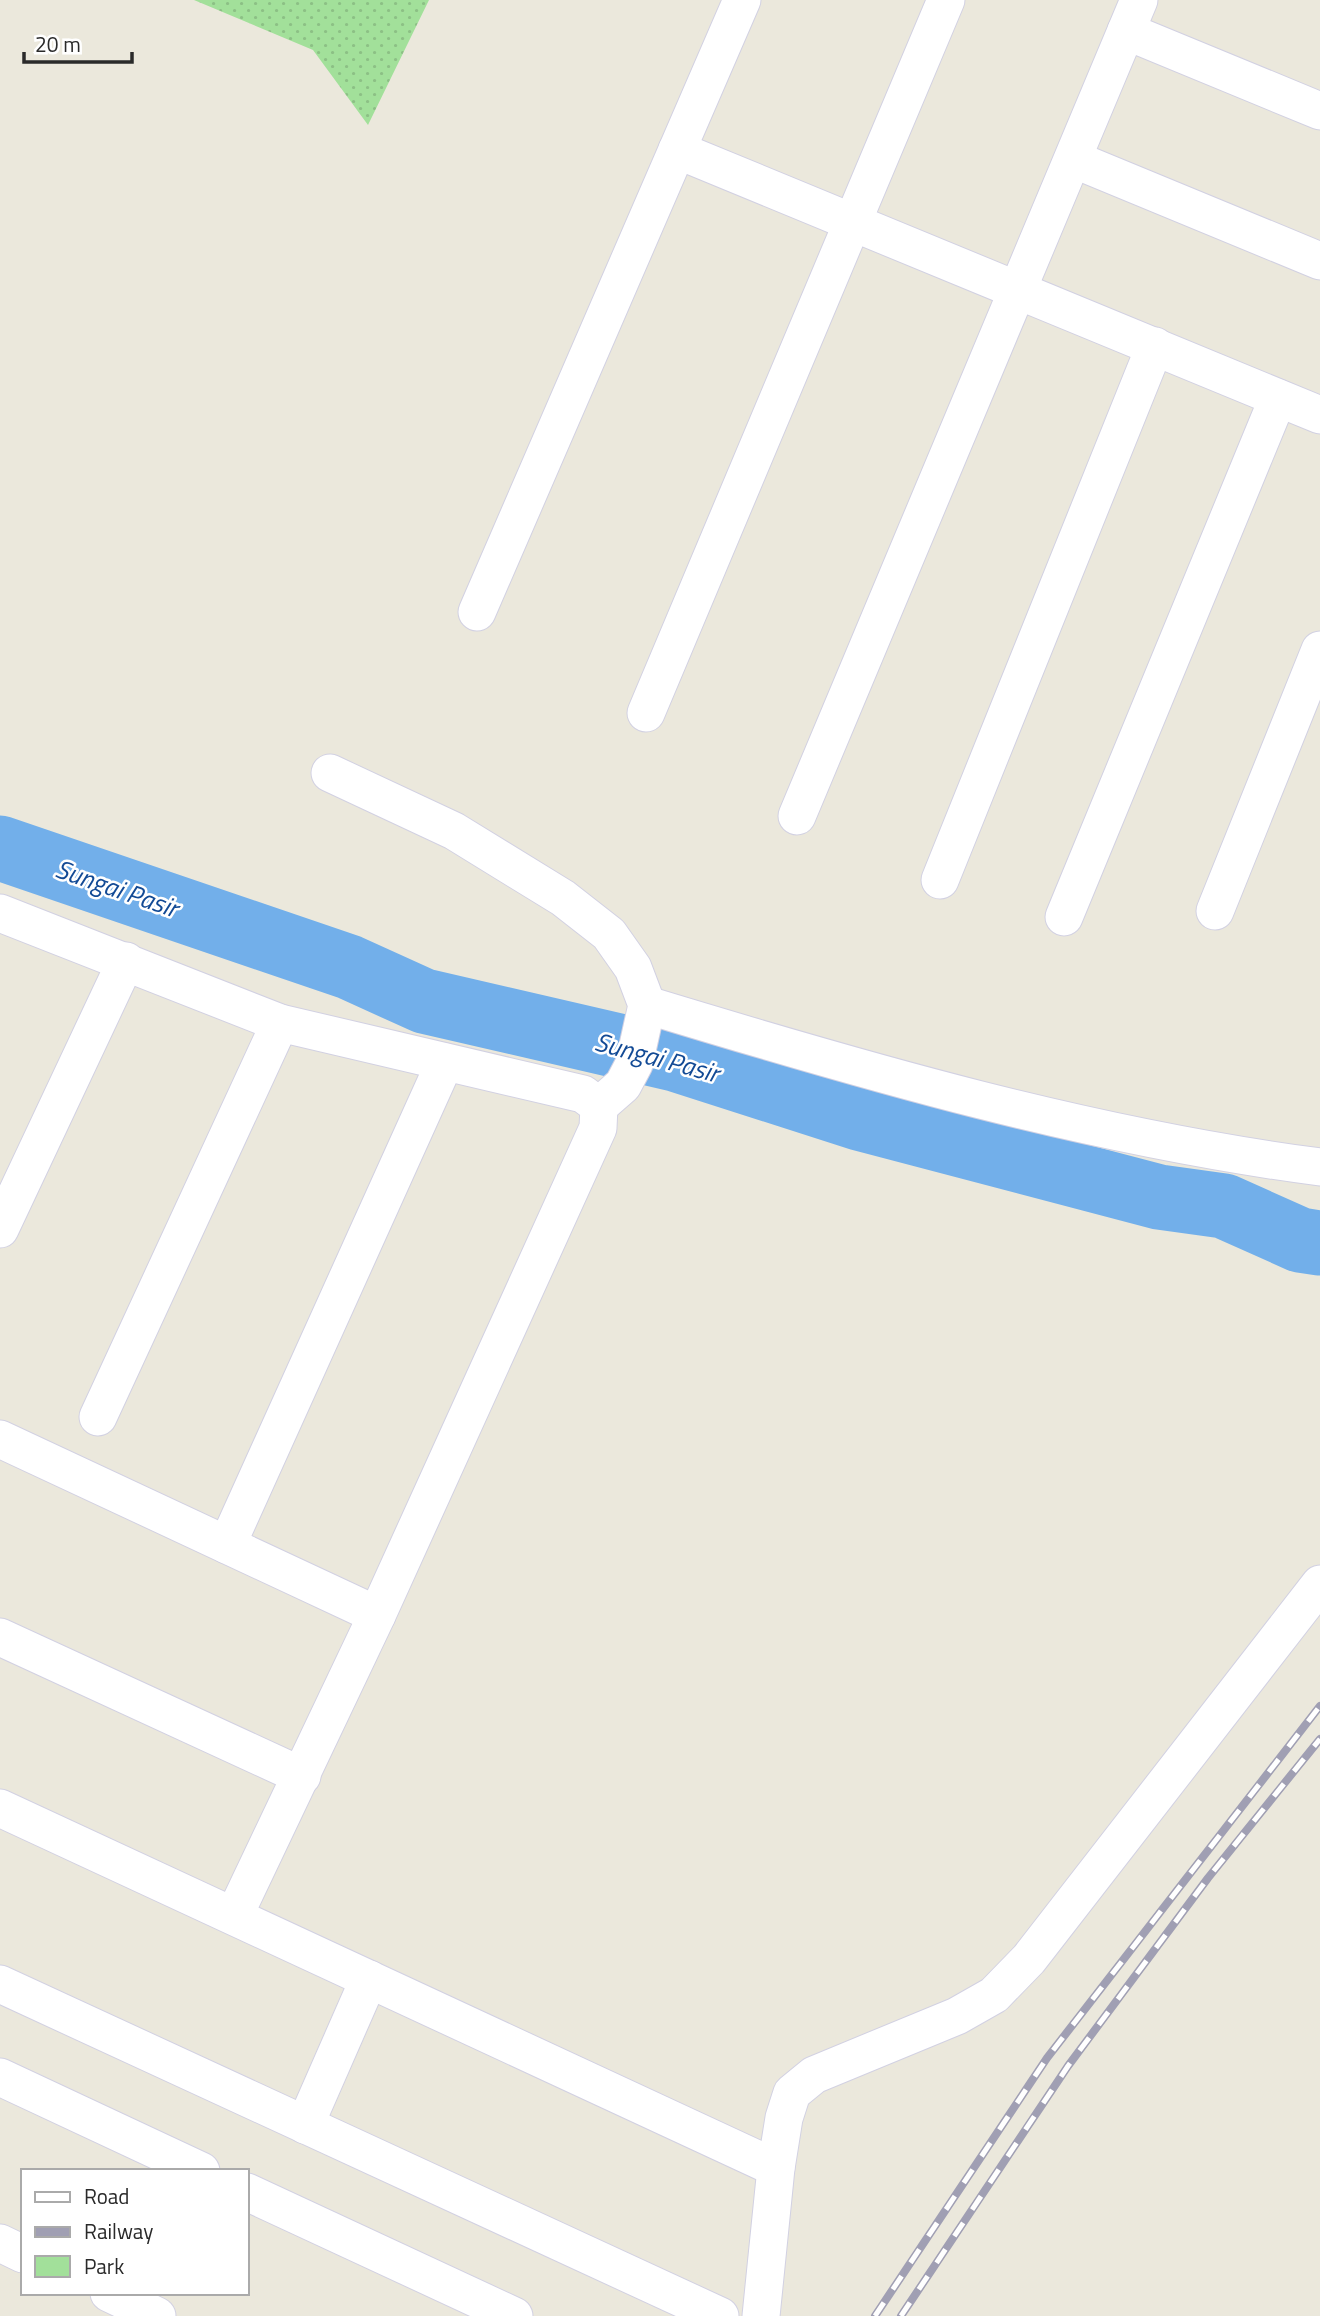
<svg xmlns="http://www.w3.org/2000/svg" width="1320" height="2316" viewBox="0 0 1320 2316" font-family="'Titillium Web',sans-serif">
<defs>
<pattern id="green-dots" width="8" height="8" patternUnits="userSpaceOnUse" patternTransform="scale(1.75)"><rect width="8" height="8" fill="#a2e09a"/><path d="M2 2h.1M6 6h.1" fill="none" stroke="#8cc085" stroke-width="1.8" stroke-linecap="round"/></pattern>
</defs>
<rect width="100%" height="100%" fill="#ebe8dc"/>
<!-- green -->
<path fill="url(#green-dots)" d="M194,0H429L368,125L313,50Z"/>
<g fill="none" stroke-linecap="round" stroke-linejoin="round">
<!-- river -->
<path stroke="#72afea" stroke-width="65" d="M0,848L349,967L424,1001L675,1059L859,1118L1159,1197L1224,1206L1300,1240L1320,1243"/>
<defs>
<g id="minor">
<path d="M1126,31L1320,111"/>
<path d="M677,150L1320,415"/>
<path d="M1073,159L1320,261"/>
<path d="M477,612L742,0"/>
<path d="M646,713L946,0"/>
<path d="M330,773L454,831L563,898L609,934L633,968L647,1005L634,1064L623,1085L599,1106"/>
<path d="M797,816L1139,0"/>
<path d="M940,880L1155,346"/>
<path d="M1215,911L1320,650"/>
<path d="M0,913L280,1023L583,1094L599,1106L598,1128L377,1615L234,1916"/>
<path d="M1064,917L1278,398"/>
<path d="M647,1005C867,1072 1091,1137 1320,1167"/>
<path d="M0,1229L126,961"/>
<path d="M98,1417L280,1023"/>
<path d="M0,1439L377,1615"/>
<path d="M227,1545L445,1062"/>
<path d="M0,1637L302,1776"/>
<path d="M0,1808L776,2168"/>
<path d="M0,1984L720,2316"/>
<path d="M0,2077L201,2171"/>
<path d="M305,2125L369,1979"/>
<path d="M247,2192L514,2316"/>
<path d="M0,2243L23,2254"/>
<path d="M109,2293L157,2316"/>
<path d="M761,2316L776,2168L784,2118L792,2093L814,2075L957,2016L994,1995L1029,1959L1320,1584"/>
</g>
</defs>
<!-- minor casing -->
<use href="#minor" stroke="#d2d1e2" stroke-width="39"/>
<!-- minor -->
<use href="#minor" stroke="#fff" stroke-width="37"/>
<defs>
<g id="rail">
<path d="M875,2316L1047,2058L1320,1706"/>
<path d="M901,2316L1068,2066L1208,1878L1320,1739"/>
</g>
</defs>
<!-- rail casing -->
<use href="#rail" stroke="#a09fb3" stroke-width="8"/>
<!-- rail -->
<use href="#rail" stroke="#fff" stroke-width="5" stroke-dasharray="16" stroke-linecap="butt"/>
</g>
<g text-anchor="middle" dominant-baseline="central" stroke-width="5" stroke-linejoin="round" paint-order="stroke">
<!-- water labels -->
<g font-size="26" font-style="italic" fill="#124a95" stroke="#fff">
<text transform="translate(117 888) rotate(19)">Sungai Pasir</text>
<text transform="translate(657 1057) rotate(15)">Sungai Pasir</text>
</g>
</g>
<!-- legend -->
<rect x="21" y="2169" width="228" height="126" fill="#ffffff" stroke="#aaaaaa" stroke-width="2"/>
<rect x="35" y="2192" width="35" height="10" fill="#ffffff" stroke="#aaaaaa" stroke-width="2"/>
<text x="84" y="2204" font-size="21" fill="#2a2a2a">Road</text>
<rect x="35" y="2227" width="35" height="10" fill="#a09fb3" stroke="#aaaaaa" stroke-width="2"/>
<text x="84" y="2239" font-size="21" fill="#2a2a2a">Railway</text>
<rect x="35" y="2256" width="35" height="21" fill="#a2e09a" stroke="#aaaaaa" stroke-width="2"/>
<text x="84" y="2274" font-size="21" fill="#2a2a2a">Park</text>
<!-- scale -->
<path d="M24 52v10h108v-10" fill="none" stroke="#2a2a2a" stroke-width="3.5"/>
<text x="35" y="52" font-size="21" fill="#2a2a2a" stroke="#ffffff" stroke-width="5" paint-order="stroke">20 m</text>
</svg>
